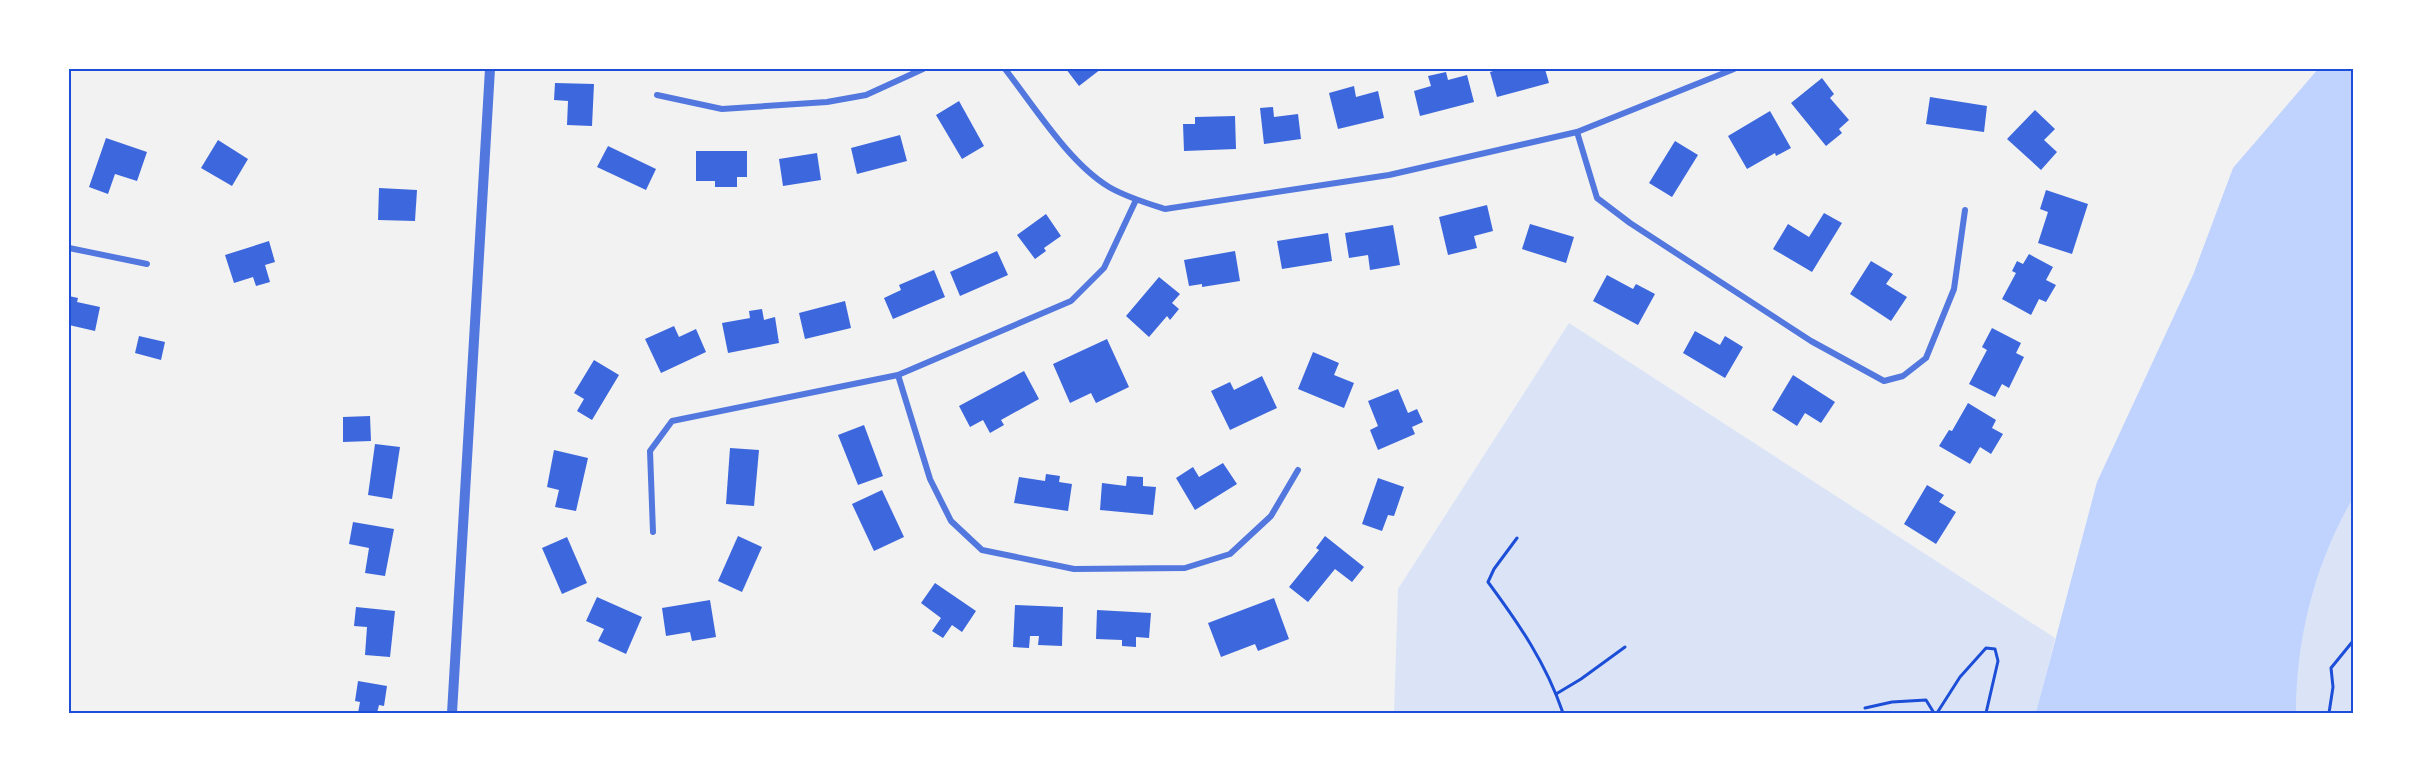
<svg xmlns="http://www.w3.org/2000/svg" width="2422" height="782" viewBox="0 0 2422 782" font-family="Poppins,sans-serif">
<rect width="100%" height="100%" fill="#f2f2f2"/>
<!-- green -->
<g fill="#dbe4f7">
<path d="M1569,323L2055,638L2037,713H1394L1398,589Z"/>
<path d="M2353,467V713H2285L2287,638Z"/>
</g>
<!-- water -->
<path fill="#bfd3fe" d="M2318,69H2353V498C2315,563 2296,638 2296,713H2036L2097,482L2193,275L2233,168Z"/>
<!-- building -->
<g fill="#3d67dc">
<path d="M1066,69H1101L1079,86Z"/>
<path d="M1500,69H1545L1549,83L1497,97L1490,72Z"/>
<path d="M1446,72L1448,80L1467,75L1474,102L1420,116L1414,91L1431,86L1428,76Z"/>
<path d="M1822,78L1834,94L1830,98L1849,120L1839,129L1842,133L1826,146L1791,103Z"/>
<path d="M555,83L594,84L592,126L567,125L568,101L554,100Z"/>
<path d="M1354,86L1356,97L1378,91L1384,118L1338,129L1329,93Z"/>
<path d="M1930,97L1987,106L1984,132L1926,124Z"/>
<path d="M959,101L984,146L962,159L936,115Z"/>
<path d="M1273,107L1274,117L1298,114L1301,139L1264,144L1260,108Z"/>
<path d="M2035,110L2055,129L2044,140L2057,152L2041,170L2007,139Z"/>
<path d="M1770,111L1791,148L1776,156L1775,153L1747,169L1728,136Z"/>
<path d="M1235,116L1236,149L1184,151L1183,124H1195V117Z"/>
<path d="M900,135L907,161L857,174L851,148Z"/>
<path d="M106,138L147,152L137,181L115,174L108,194L89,187Z"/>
<path d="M218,140L248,159L232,186L201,168Z"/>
<path d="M1675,141L1698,155L1672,197L1649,183Z"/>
<path d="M608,146L656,169L646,190L597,167Z"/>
<path d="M696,151H747V177H737V187H715V181H696Z"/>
<path d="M817,153L821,180L783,186L779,159Z"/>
<path d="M379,188L417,190L415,221L378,220Z"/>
<path d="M2046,190L2088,204L2072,254L2038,243L2048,212L2040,209Z"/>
<path d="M1487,205L1493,231L1474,236L1477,248L1448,255L1439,217Z"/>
<path d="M1824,213L1842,223L1812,272L1773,249L1788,224L1809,237Z"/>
<path d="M1046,214L1061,236L1044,248L1046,251L1035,259L1017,235Z"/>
<path d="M1530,224L1574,237L1566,263L1522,249Z"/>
<path d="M1393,225L1400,265L1370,270L1368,255L1349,258L1345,233Z"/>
<path d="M1328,233L1332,261L1282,269L1277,241Z"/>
<path d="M269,241L275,262L265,265L270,282L256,286L253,277L234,283L225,255Z"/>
<path d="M997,251L1008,275L960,296L950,272Z"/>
<path d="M1235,251L1240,281L1202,287V284L1189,286L1184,260Z"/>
<path d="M2029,254L2053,267L2046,280L2056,285L2046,302L2039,299L2031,315L2002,299L2016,273L2012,271L2017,261L2023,264Z"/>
<path d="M1871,261L1893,274L1886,284L1907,297L1891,321L1850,294Z"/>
<path d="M934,270L945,297L893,319L884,298L901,290L899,285Z"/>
<path d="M1607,275L1633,289L1636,284L1655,294L1638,325L1593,301Z"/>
<path d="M1159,277L1180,294L1172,303L1179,309L1170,320L1167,316L1149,337L1126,316Z"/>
<path d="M69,296L78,298L77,302L100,307L95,331L69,325Z"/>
<path d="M845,301L851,328L805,339L799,313Z"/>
<path d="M762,309L764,320L775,317L779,343L728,353L722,323L750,318L749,311Z"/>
<path d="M674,326L679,337L696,329L706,352L661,373L645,339Z"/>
<path d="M1992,328L2021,343L2016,353L2024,357L2009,388L2002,384L1995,397L1969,384L1987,350L1982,347Z"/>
<path d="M1695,331L1720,345L1725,336L1743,347L1725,378L1683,353Z"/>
<path d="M139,336L165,342L161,360L135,353Z"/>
<path d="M1107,339L1129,387L1096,403L1091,393L1070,403L1053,364Z"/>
<path d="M1313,352L1339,363L1334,375L1354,383L1344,408L1298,389Z"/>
<path d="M594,360L619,375L592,420L577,411L584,399L574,393Z"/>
<path d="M1024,371L1039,399L1001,420L1004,425L990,433L983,420L970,427L959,406Z"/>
<path d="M1793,375L1835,402L1821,423L1805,413L1797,426L1772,410Z"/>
<path d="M1262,376L1277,408L1230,430L1211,391L1230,382L1234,390Z"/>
<path d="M1398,389L1408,413L1417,409L1423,422L1412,427L1415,434L1378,450L1370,430L1378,426L1368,401Z"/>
<path d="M1968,403L1996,420L1992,428L2003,434L1991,454L1980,447L1970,464L1939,446L1949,430L1952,431Z"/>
<path d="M370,416L371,441L343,442V417Z"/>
<path d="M864,425L883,476L858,485L838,435Z"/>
<path d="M375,444L400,447L392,499L368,495Z"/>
<path d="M730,448L759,450L754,506L726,504Z"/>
<path d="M554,450L588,458L576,511L555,507L559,490L547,487Z"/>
<path d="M1223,463L1237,484L1195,510L1176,478L1193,467L1199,477Z"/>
<path d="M1046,474L1060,476L1059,482L1072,484L1068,511L1014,503L1019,477L1045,481Z"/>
<path d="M1127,476L1143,477V486L1156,487L1153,515L1100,510L1102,483L1126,486Z"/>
<path d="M1378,478L1404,487L1394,516L1388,515L1382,531L1362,524Z"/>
<path d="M1927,485L1944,495L1939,502L1956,512L1936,544L1904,524Z"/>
<path d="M882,490L904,537L874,551L852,504Z"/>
<path d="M353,522L394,529L385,576L365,573L369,548L349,544Z"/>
<path d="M738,536L762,547L742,592L718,581Z"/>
<path d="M1325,536L1364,567L1352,582L1335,569L1308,602L1289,587L1319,550L1316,548Z"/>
<path d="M567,537L587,583L562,594L542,548Z"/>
<path d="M935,583L976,611L962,632L952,625L943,638L932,631L941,618L921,603Z"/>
<path d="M597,597L642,617L626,654L598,641L604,629L586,621Z"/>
<path d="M1274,598L1289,639L1258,651L1255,644L1221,657L1208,623Z"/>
<path d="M710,600L716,637L692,641L690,632L666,636L662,608Z"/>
<path d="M1015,605L1063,607L1062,646L1038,645L1039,636H1030L1029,648L1013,647Z"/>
<path d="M356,607L395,611L390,657L365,655L367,627L354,626Z"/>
<path d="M1097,610L1151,613L1149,638L1136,637V647L1122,646V640L1096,639Z"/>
<path d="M358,681L387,686L384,706L379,705L377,713H358L360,702L355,701Z"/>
</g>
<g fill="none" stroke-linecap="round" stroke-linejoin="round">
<!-- path -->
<g stroke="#1d4ed8" stroke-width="3">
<path d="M1517,538L1494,569L1488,582C1519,624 1546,663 1563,713"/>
<path d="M1556,694L1581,679L1625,647"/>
<path d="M1865,708L1892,702L1926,700L1934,713"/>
<path d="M1937,713L1960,677L1986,648L1995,649L1998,661L1986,713"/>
<path d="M2329,713L2333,687L2331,668L2353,641"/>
</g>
<!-- minor -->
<g stroke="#5277de" stroke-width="6">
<path d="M1005,69C1034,106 1069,163 1109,187C1126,197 1146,203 1165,209L1389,175L1577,132L1734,69"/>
<path d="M657,95L722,109L827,102L866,95L923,69"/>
<path d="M1577,132L1597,198L1630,223L1811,341L1884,381L1903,376L1926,358L1954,289L1965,210"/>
<path d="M69,248L147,264"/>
<path d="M898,375L930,479L951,521L982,550L1074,569L1185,568L1230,554L1271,516L1298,470"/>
<path d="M653,532L650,451L672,421L898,375L1071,301L1104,268L1136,200"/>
</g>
<!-- tertiary -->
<path stroke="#5277de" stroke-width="10" d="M452,713L490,69"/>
</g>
<!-- border -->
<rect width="2422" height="782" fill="none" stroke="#ffffff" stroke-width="141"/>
<rect x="70" y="70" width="2282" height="642" fill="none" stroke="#1d4ed8" stroke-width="2"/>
</svg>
